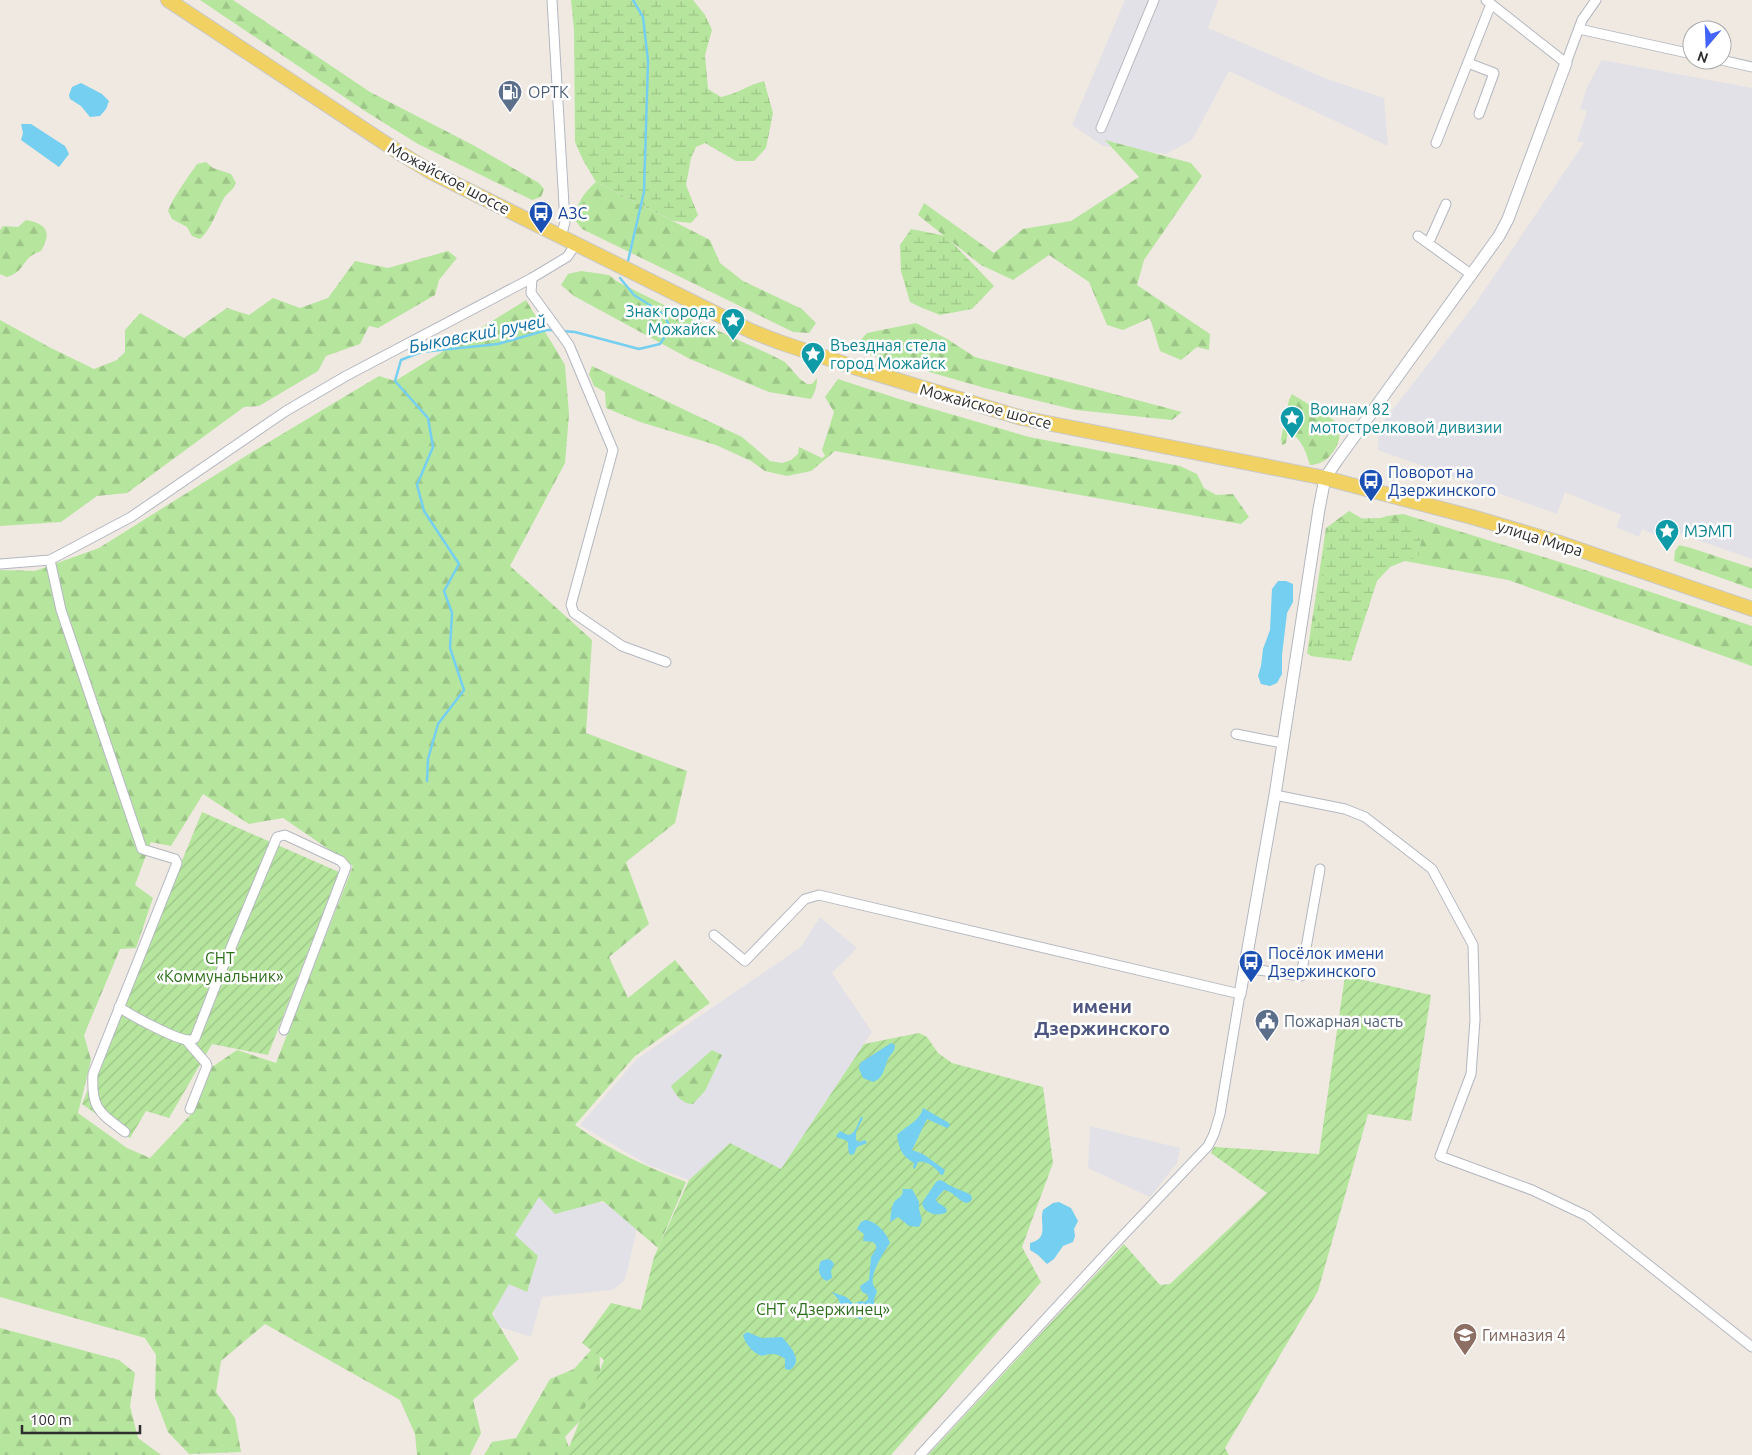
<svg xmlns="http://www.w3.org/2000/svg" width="1752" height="1455" viewBox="0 0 1752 1455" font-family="Ubuntu,sans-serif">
<defs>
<pattern id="forest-firs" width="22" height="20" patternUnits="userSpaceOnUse" patternTransform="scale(1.25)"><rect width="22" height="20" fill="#b6e59e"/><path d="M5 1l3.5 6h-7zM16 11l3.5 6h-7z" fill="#9dc588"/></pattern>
<pattern id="wetland-marsh" width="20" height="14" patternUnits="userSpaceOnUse" patternTransform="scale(1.25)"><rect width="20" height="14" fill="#b6e59e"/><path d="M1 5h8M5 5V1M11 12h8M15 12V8" fill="none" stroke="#9dc588"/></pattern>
<pattern id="garden-furrows" width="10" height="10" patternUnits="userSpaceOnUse" patternTransform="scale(1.25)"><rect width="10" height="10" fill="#b6e59e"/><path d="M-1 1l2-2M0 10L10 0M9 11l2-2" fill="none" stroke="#9dc588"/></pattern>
</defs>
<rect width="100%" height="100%" fill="#efe9e1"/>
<!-- industrial -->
<g fill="#e3e1e8">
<path d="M1125,0H1218L1208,28L1327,79L1384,98L1388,146L1229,71L1192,140L1166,154L1103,146L1072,125Z"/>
<path d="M1602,60L1752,88V559L1666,529L1662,538L1642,529L1639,537L1616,527L1621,515L1565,492L1557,514L1378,450L1379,427L1475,304L1584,143L1577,141L1587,111L1580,109L1587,87Z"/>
<path d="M820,917L857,948L832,973L872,1032L781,1169L730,1143L689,1180L648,1165L580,1125L637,1059L801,947Z"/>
<path d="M1090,1126L1180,1148L1177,1163L1150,1197L1088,1168Z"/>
<path d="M527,1187L641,1211L626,1276L623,1282L612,1290L542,1297L531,1337L491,1324Z"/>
</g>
<!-- forest -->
<g fill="url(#forest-firs)" fill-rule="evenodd">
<path d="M200,0H233L370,92L473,145L539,183L544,189L541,197L532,200L418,144L365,111Z"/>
<path d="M1105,140L1191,163L1202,176L1144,260L1137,285L1210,334L1209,350L1197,347L1181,360L1160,351L1150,318L1123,330L1107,325L1089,282L1049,255L1013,280L981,265L918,215L924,203L994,253L1023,229L1071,221L1139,177Z"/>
<path d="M206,162L213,168L231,174L236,183C232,192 229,191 224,198C216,212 212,228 200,239L192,236L187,227L172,219L168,211C173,197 188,177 197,164Z"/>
<path d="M596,182L710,240L720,263L743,281L802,309L816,323L809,333L793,332L582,229L575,220C577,202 583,194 596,182Z"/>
<path d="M26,220C47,224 52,232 41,251C20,258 27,271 7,277L0,274V230L3,226L18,227Z"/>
<path d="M448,251L457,258L439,280L435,295L378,328L369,326L360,344L326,356L318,371L259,406L244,407L127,493L97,496L61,522L0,526V320L49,347L94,369L117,360L125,352V330L140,313L184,338L227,308L249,315L273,298L300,308L328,298L355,261L388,268Z"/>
<path d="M581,271L609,275L618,282L690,318L769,354L785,362L800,379L807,384H812L817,378C817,386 815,392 811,399L769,392L690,359L574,296L561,285L568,274Z"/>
<path d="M526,300L565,365L569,414L565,463L510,566L592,640L586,733L687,771L675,823L626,862L649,924L609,957L628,998L675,960L710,1003L635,1056L575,1125C609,1150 647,1167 686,1182L658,1248L603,1201L555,1214L539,1197L515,1235L538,1256L527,1292L509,1284L492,1314L519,1359L473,1400L481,1433L470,1455H417L415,1434L400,1400L265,1324L221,1361L216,1392L235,1418L241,1452L189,1454L168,1432L155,1398L156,1355L145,1338L0,1297V570L35,571L99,548L249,454L379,376L395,381ZM203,794L249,824L283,818L353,866L276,1063L237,1050L212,1067L194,1111L150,1158L127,1148L78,1113L91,1060L84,1035L120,949L136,948L153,898L135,885L151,842L171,846Z"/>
<path d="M916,323L947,339L975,357L1182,412L1172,420L1076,410L985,388L860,352L859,342L867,333Z"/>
<path d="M592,366L742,437L770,461L782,463L791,460L798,454L799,447L822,458L825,456L822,450L834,412L825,397L838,379L899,399L1029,437L1180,466L1197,474L1204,488L1216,495L1233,494L1249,517L1241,524L835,451L811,471L787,476L765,471L751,461L716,445L640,422L606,408L605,392L594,386L589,374Z"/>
<path d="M1292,394C1301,400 1330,416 1336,422C1343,431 1339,444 1333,452C1326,461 1321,464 1310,465C1306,452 1302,438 1288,432L1286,443L1282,445L1281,439L1289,400Z"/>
<path d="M1349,511L1368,522L1387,516L1403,514L1576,567L1752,626V666L1508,580L1405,561L1379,569L1351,661L1307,654L1326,528Z"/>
<path d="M1679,545L1691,548L1752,568V589L1674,561L1675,551Z"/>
<path d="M712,1050L722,1055L705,1091L693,1104C682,1105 675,1094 671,1086Z"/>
<path d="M0,1328L119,1360L135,1373L130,1406L138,1438L161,1455H0Z"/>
<path d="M599,1341L601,1398L565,1437L572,1455H484L492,1442L516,1438L550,1379L574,1369Z"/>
</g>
<!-- wetland -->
<g fill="url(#wetland-marsh)">
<path d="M571,0H693L705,15L712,30L705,55L708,89L721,97C737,94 748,85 764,81L773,113L766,148L754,161H736L705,143L696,147L691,158L686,185L698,215L691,223L673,221L596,182L583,160L575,142L574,30Z"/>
<path d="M911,229L946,236L994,286L972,309L940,315L920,307L910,302L901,271L900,245Z"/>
<path d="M1379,518L1412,525L1421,542L1419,555L1390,567L1377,581L1351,661L1310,656L1321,581L1326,533L1342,519Z"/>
</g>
<!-- garden -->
<g fill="url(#garden-furrows)">
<path d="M202,812L339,872L268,1055L212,1044L169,1118L146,1111L130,1138L82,1104Z"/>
<path d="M1345,976L1431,995L1411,1121L1368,1114L1318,1291L1225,1448L1229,1455H928L1124,1244L1160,1285L1170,1284L1267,1193L1211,1153L1214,1147L1319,1154Z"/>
<path d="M919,1033L927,1037L938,1053L952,1063L1043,1087L1053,1163L1022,1247L1041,1282L891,1455H566L604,1360L582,1343L611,1303L641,1310L654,1257L689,1180L730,1143L781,1169L864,1044Z"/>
</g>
<!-- water -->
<g fill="#75cff0">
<path d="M81,83L102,94L109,101L106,109L100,116L90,117L81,106L70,99L69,95L72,87Z"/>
<path d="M21,124H31L65,146L69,154L59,167L21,140L23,133Z"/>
<path d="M1278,581H1286L1293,584V602L1287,613L1282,655V674L1277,683L1270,686L1261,684L1258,676L1261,666L1263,649L1270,630L1272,589Z"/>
<path d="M891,1043L895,1045C895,1052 891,1053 888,1059C884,1068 884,1078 873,1082L863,1078L859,1069L860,1063Z"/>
<path d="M923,1108L949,1123L950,1126L947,1128L927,1119L912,1150L923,1154L945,1170L943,1175H941C936,1168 927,1160 918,1162L915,1169L913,1168L914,1163C902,1156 899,1149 897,1135C906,1126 920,1121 923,1108Z"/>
<path d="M861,1117H863V1118L856,1132V1140L859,1142L865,1140L867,1143L857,1147L854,1154L850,1155C845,1144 854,1141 838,1138L836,1136L840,1131L848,1135C856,1134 857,1124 861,1117Z"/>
<path d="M939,1180C945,1181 946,1184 951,1186C958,1190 965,1191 971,1195L972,1199L970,1202L966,1203C957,1200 953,1191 944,1190L936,1199L937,1202L946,1208L947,1212C938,1217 924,1214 922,1203L936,1182Z"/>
<path d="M902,1189H912L919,1202V1209L922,1220L919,1227L909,1226L898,1217L890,1222C891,1216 891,1205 895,1201C899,1197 902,1197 903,1191Z"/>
<path d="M1059,1202L1071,1208L1078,1221L1074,1229L1075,1236L1073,1242L1063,1246L1054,1259L1047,1264L1038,1255L1030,1250V1243C1050,1238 1039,1224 1043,1210L1053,1203Z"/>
<path d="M865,1220C876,1221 887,1233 890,1243C884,1252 870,1273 873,1284C874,1287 876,1289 877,1291L874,1300L875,1308L871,1312L863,1315L861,1320L853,1316V1313L845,1311V1309L853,1308V1306L847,1303L840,1305L839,1300L832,1292L846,1297L854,1304L860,1301L865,1302L868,1299V1295L862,1292L860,1286L869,1280L871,1257L876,1249V1245L873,1242L863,1241L864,1234L857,1229L861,1222Z"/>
<path d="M827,1259L831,1260L834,1264L831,1271L832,1278L827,1281C819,1278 817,1269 821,1261Z"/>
<path d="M747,1332L762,1338L782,1337C790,1346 804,1361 790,1370L785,1369V1359C778,1353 770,1353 762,1356C753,1353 745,1344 743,1335Z"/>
</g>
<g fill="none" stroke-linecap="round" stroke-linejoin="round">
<!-- stream -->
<g stroke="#75cff0" stroke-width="2.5">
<path d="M628,261L644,192L648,61L643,17L633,0"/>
<path d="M562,331L575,332L639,349L660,344L670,329L665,315L634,295L620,278"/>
<path d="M427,781L428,759L438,724L464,690L450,648L452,613L444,591L459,564L424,511L417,485L433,447L428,418L395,381L401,360L421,352L498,344L547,330H554"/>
</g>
<defs>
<g id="minor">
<path d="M552,0L565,222L561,237"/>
<path d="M1486,0L1566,63L1582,20L1596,0"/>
<path d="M1579,29L1692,54"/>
<path d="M1721,60L1752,67"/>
<path d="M1468,63L1494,73L1479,114"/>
<path d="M1101,128L1154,0"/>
<path d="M1436,143L1491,4"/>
<path d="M1418,236L1472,275"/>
<path d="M1429,242L1446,204"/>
<path d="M532,278L531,293L569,345L613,450L571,605L574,613L622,646L666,662"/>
<path d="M50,560L61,610L142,849L175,859L177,863L93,1074C91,1109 99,1112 125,1132"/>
<path d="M0,564L50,560L131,517L286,411L346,376L532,278L567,257L576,244"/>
<path d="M1236,734L1282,743"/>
<path d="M1275,795L1345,809L1365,817L1432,869L1473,945L1475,1020L1471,1074L1440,1156L1532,1190L1587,1216L1752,1347"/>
<path d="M714,935L745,961L805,899L819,895L1240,994L1220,1114L1214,1134L1208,1146L1114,1245L920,1455"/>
<path d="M1245,968L1301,976L1320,869"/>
<path d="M119,1007C130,1015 175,1039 188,1040C192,1040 192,1040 195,1038L220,974L277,837L285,835L341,861L346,867L284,1030"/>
<path d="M186,1040L206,1063L207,1066L190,1109"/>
</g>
<path id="tertiary" d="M1240,994L1275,795L1319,509L1325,478L1338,459L1499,236L1508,219L1566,63"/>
<path id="primary" d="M168,0L400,153L431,172L751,331L779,342L854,367L1022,418L1325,478L1472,517L1560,543L1752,609"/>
</defs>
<!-- minor casing -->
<use href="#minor" stroke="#b4b7c1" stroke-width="11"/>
<!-- tertiary casing -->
<use href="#tertiary" stroke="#b4b7c1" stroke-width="13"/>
<!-- primary casing -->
<use href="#primary" stroke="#c9c9c9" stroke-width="16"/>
<!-- minor -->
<use href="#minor" stroke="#fff" stroke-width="9"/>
<!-- tertiary -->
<use href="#tertiary" stroke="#fff" stroke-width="11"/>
<!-- primary -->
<use href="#primary" stroke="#f2d163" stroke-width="14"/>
</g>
<!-- icons -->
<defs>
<symbol id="fuel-pin" viewBox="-11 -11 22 30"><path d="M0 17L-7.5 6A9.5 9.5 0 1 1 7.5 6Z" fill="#5c6f8a" stroke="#fff"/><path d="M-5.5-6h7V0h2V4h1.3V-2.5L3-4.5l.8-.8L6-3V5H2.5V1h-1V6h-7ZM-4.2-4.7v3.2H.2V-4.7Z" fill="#fff"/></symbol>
<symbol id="bus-pin" viewBox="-11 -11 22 30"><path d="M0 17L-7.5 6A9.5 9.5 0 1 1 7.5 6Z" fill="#1a4fb4" stroke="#fff"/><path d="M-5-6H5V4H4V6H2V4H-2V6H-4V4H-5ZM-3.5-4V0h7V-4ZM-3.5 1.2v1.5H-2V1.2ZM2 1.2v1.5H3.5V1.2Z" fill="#fff"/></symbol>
<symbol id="sight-pin" viewBox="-11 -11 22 30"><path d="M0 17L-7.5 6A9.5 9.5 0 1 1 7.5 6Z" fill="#0f9aa8" stroke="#fff"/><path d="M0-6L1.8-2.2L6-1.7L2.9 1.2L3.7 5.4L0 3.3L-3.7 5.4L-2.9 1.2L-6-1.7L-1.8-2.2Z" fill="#fff"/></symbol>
<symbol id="civic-pin" viewBox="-11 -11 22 30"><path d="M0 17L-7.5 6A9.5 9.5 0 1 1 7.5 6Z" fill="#5c6f8a" stroke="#fff"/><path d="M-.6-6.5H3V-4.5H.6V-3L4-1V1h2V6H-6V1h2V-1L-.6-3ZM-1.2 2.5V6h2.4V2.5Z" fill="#fff"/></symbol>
<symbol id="school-pin" viewBox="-11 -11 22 30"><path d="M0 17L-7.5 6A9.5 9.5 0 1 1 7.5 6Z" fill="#8d6e63" stroke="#fff"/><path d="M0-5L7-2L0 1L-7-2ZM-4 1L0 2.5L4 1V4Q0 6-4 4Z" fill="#fff"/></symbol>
</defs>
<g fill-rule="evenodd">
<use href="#fuel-pin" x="496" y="78" width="28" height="38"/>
<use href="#bus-pin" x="527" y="199" width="28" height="38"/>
<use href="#sight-pin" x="719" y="306" width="28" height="38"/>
<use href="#sight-pin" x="799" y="340" width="28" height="38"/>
<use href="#sight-pin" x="1278" y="404" width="28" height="38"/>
<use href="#bus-pin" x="1357" y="467" width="28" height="38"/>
<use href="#sight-pin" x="1653" y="517" width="28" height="38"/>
<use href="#bus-pin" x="1237" y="948" width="28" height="38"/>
<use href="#civic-pin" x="1253" y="1007" width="28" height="38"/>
<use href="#school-pin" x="1451" y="1321" width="28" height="38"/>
</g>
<g text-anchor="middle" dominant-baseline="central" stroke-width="5" stroke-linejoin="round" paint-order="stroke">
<!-- service labels -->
<g font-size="16" fill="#4e5e75" stroke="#fff" text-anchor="start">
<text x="528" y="92">ОРТК</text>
<text x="1284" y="1021">Пожарная часть</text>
</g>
<!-- street labels -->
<g font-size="16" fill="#2e2e2e" stroke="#fff">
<text transform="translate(449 178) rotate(28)">Можайское шоссе</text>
<text transform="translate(986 406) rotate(15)">Можайское шоссе</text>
<text transform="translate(1540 538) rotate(17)">улица Мира</text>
</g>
<!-- transit labels -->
<g font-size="16" fill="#164399" stroke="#fff" text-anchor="start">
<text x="558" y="213">АЗС</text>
<text x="1388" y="472">Поворот на<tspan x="1388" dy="18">Дзержинского</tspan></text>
<text x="1268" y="953">Посёлок имени<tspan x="1268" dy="18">Дзержинского</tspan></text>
</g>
<!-- culture labels -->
<g font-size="16" fill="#0d838f" stroke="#fff" text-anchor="start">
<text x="716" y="311" text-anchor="end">Знак города<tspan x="716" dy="18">Можайск</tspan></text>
<text x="830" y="345">Въездная стела<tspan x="830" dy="18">город Можайск</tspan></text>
<text x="1310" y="409">Воинам 82<tspan x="1310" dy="18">мотострелковой дивизии</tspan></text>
<text x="1684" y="531">МЭМП</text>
</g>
<!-- park labels -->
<g font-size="16" fill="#2c6e1b" stroke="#fff">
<text x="220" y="958">СНТ<tspan x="220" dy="18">«Коммунальник»</tspan></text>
<text x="823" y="1309">СНТ «Дзержинец»</text>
</g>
<!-- education labels -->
<g font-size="16" fill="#785e54" stroke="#fff" text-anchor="start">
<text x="1482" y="1335">Гимназия 4</text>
</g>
<!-- water labels -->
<g font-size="18" font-style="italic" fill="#0d6fa3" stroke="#fff">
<text transform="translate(477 333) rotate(-11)">Быковский ручей</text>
</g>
<!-- quarter labels -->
<g font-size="19" font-weight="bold" fill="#4d5680" stroke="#fff">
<text x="1102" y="1006">имени<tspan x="1102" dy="22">Дзержинского</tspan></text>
</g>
</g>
<!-- north arrow -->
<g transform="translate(1707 45) rotate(199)"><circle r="24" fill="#ffffff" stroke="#ababab"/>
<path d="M0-4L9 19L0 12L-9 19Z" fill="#4264fb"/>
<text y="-8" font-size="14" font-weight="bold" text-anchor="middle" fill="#2e2e2e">N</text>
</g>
<!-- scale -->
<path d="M22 1425v8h118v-8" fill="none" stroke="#2e2e2e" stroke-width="2.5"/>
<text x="30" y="1425" font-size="15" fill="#2e2e2e" stroke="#ffffff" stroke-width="4" paint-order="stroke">100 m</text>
</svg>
